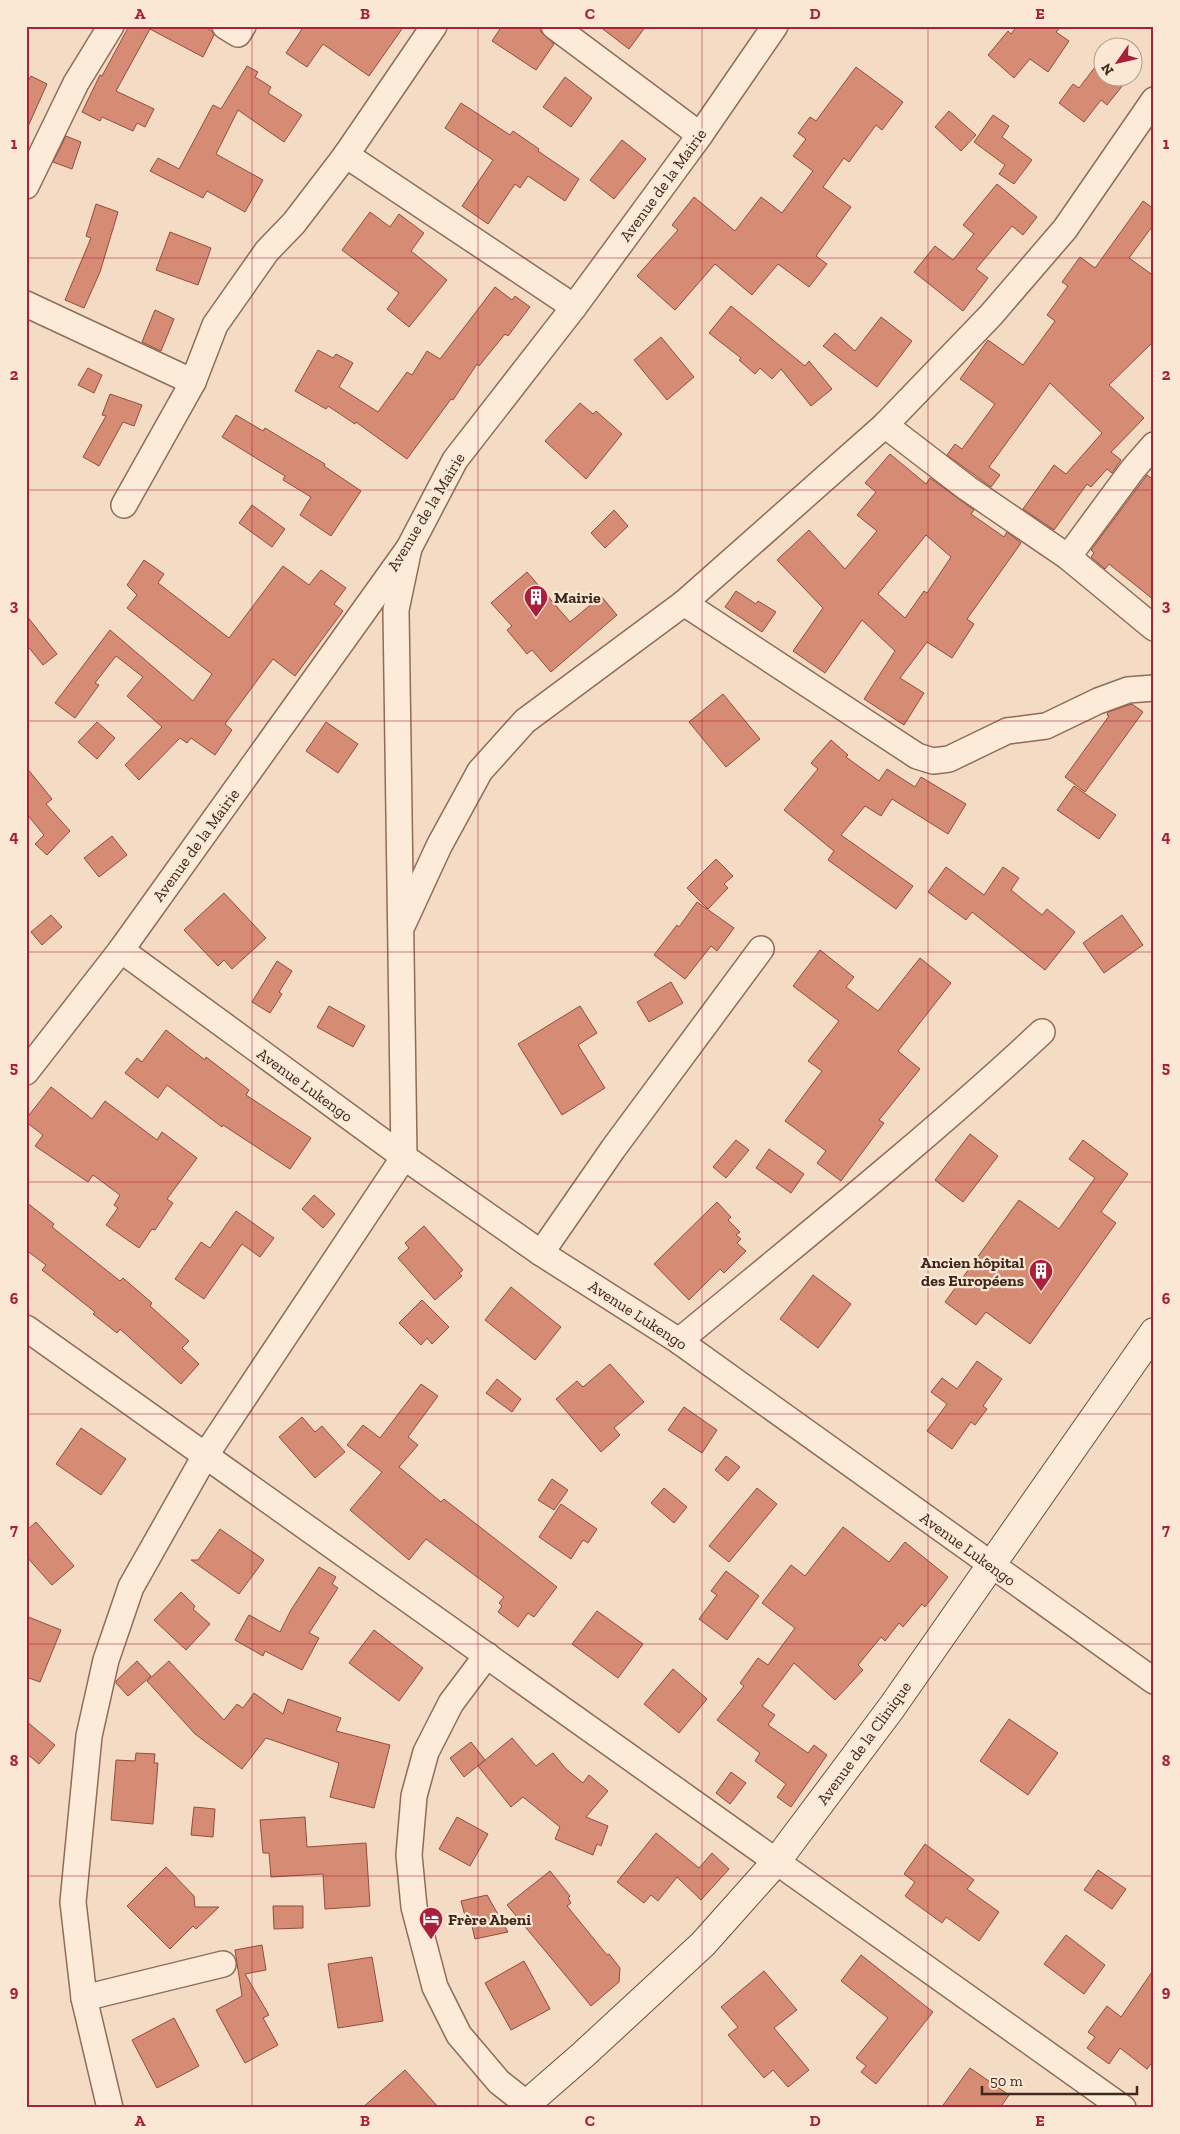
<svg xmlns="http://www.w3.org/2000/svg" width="1180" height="2134" viewBox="0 0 1180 2134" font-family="'Zilla Slab',serif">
<rect width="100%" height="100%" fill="#f4dcc4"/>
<!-- building -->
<g fill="#d68b75" stroke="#944c3a" fill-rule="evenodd">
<path d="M129,26H203L212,31L214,35L203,57L150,29L116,91L154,109L145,127L137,123L133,131L102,117L100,121L82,112L100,75L102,76Z"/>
<path d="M298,26H404L369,76L323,44L307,67L286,53L302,29Z"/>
<path d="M502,26H540L541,32L554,44L536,70L492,41Z"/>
<path d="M599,26H646L629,49Z"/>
<path d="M1017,26H1062L1056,32L1069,41L1048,72L1030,59L1014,78L988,55L1008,31L1011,34Z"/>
<path d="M1102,58V78H1113L1123,85L1107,105L1101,100L1084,122L1059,103L1073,84L1079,88Z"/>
<path d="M247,66L258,72L255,77L271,87L268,93L302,115L284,142L238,110L216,154L263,180L245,212L207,191L203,198L150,171L158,158L179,169L213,105L221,109Z"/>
<path d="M856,67L903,102L882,130L876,125L849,162L844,158L823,187L851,207L816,256L827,264L809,287L778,264L752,295L715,264L675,310L637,276L678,230L672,225L694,197L735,231L761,197L782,213L813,171L793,156L806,139L798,133L810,117L816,121Z"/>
<path d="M31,76L47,84L26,131V85Z"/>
<path d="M565,77L592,98L571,127L543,107Z"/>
<path d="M461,103L510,135L513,131L539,149L538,151L579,179L565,201L528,176L520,188L515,184L488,224L462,206L493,160L445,128Z"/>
<path d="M949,111L976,135L961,151L935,127Z"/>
<path d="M993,115L1009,126L1002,137L1032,160L1014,184L999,174L1005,165L974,142Z"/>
<path d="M66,136L81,142L72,169L53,162Z"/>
<path d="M622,140L646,159L614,199L590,180Z"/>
<path d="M997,184L1037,217L1023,235L1012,226L976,269L988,278L963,311L914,272L935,246L953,260L974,234L963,225Z"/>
<path d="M1143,201L1154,209V224L1129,258L1154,276V341L1109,385L1144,418L1111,452L1121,460L1112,473L1107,469L1091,487L1087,484L1054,530L1023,509L1054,465L1066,474L1102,433L1050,383L989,467L1000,475L991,487L947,455L955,444L962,449L995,404L960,379L988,340L1023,365L1055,321L1047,315L1068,286L1062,282L1080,257L1095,268Z"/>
<path d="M96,204L118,212L100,272L84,308L65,300L91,238L86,236Z"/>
<path d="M370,212L390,227L399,214L424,233L411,251L447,280L409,327L387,309L399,293L342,250Z"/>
<path d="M170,232L211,248L198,285L156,270Z"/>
<path d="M495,287L512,300L515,296L530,307L508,336L505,334L479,366L477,364L453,400L451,399L407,459L356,422L355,424L328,406L326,409L295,391L318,350L333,358L336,354L353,363L339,387L378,412L407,372L412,375L427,351L440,359Z"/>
<path d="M731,306L805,366L809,361L832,389L811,406L781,369L772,379L760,368L755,374L739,360L741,358L709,333Z"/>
<path d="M155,310L174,319L161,351L142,342Z"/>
<path d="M881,317L912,341L877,387L823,346L835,333L855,351Z"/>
<path d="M661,337L694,377L667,400L634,360Z"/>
<path d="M88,368L102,375L94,393L78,385Z"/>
<path d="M110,394L142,405L134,426L123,422L99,466L83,457L106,416L102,415Z"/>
<path d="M580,403L593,414L596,411L622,434L586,479L545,441Z"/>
<path d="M236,415L263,431L265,428L325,464L324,466L361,491L331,536L300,515L311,497L283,480L285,476L222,437Z"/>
<path d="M890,454L926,484L930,478L974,510L971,514L1004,537L1007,532L1021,543L967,619L974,624L952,658L927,642L900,678L924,693L904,725L864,699L895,651L862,620L825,673L793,651L823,608L777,560L809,530L845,569L877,531L857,515L876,492L865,483ZM926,535L951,557L927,593L924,591L905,618L878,594Z"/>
<path d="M1147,475L1154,480V600L1109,564L1105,569L1091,557L1094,553L1091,550Z"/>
<path d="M252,505L285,529L272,547L239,523Z"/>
<path d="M614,510L628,526L605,548L591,533Z"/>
<path d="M144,560L164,574L158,583L229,638L283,566L309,585L321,570L346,588L334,604L343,611L295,676L273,659L225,724L232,730L215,755L191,738L187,743L180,738L139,780L125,765L162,727L127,696L143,677L116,656L95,683L99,685L75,718L55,703L110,630L193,701L212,674L127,608L137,595L127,585Z"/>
<path d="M527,572L570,622L601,596L617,615L551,672L532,650L527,654L507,630L512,626L491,603Z"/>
<path d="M736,591L756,604L758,601L776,612L762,632L725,607Z"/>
<path d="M26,615L57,654L43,665L26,644Z"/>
<path d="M723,694L760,739L726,767L689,722Z"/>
<path d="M1132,704L1143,712L1085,792L1065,777L1109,716L1107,715L1108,712Z"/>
<path d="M97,722L115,738L97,759L78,742Z"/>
<path d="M326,722L358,744L338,773L306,751Z"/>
<path d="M831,740L848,755L846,757L879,781L887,769L915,787L921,777L966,804L948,834L892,799L881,816L865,806L841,835L913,886L896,909L828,860L834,851L784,810L818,769L811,763Z"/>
<path d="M26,767L52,799L46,804L70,831L47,855L35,844L44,835L26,813Z"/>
<path d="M1074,786L1116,815L1099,839L1057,810Z"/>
<path d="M112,836L127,855L99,877L84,858Z"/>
<path d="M716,859L733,876L724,884L728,888L708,909L687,888Z"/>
<path d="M946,867L984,895L1003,867L1019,878L1011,890L1042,915L1047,909L1075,932L1045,970L972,912L966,920L928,892Z"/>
<path d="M224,893L266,938L232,969L224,960L218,966L184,930Z"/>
<path d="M697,902L734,928L717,951L711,946L685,979L654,955L677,925L679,927Z"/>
<path d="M51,915L62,927L42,945L31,932Z"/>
<path d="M1122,915L1143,945L1104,973L1083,943Z"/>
<path d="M820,950L854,977L846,987L878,1011L920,958L951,983L898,1051L920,1069L879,1120L884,1123L841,1181L817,1163L826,1151L785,1121L822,1071L808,1061L839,1021L793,986Z"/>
<path d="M277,961L292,971L279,992L282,994L270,1013L252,1002Z"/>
<path d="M671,982L683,1003L649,1022L637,1002Z"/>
<path d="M329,1006L365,1026L353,1047L317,1027Z"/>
<path d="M580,1006L597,1033L578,1045L605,1088L562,1115L518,1044Z"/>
<path d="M166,1030L205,1060L206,1057L249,1090L246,1095L311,1138L290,1169L223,1125L222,1127L167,1085L158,1098L125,1073L137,1058L142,1062Z"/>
<path d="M51,1087L92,1119L105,1101L157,1140L162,1132L197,1158L167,1199L173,1203L155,1230L152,1229L139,1248L106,1225L118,1208L114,1205L120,1195L93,1175L88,1182L35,1146L43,1135L26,1122V1119Z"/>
<path d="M970,1134L998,1156L963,1202L935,1180Z"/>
<path d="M736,1140L749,1150L726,1178L713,1167Z"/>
<path d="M1083,1140L1128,1174L1101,1212L1116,1223L1030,1344L986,1312L976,1325L945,1302L1019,1200L1059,1229L1095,1178L1069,1159Z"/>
<path d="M769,1149L804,1174L791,1193L756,1168Z"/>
<path d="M314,1195L335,1214L323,1228L302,1209Z"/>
<path d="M26,1202L54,1224L52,1227L120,1281L123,1278L152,1303L150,1306L189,1341L182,1348L199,1364L181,1384L120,1329L117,1333L93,1314L95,1312L42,1270L46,1265L26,1250Z"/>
<path d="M717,1202L731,1217L728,1220L740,1232L736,1235L741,1239L737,1243L746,1251L724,1273L720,1269L689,1300L654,1264Z"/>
<path d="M236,1211L274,1238L260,1257L242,1244L204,1299L175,1279L201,1242L210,1248Z"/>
<path d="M424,1226L463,1270L459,1273L462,1276L435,1300L398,1258L409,1248L405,1243Z"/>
<path d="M813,1275L851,1304L818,1348L780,1319Z"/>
<path d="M511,1287L561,1327L535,1360L485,1320Z"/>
<path d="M422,1300L449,1327L432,1344L427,1338L421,1345L399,1323Z"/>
<path d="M977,1361L1002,1379L983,1406L987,1409L975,1425L971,1422L952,1449L927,1431L947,1404L931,1392L942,1378L957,1389Z"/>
<path d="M610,1364L644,1402L614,1428L620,1435L601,1452L556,1399L577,1381L583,1387Z"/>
<path d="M497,1379L521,1399L512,1412L486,1393Z"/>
<path d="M421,1384L438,1396L408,1437L418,1445L399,1467L441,1502L444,1499L557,1587L534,1617L528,1613L518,1627L498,1612L502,1606L499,1603L504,1597L426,1539L409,1560L350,1510L382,1472L347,1445L363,1425L380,1438Z"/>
<path d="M684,1407L717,1430L702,1453L668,1430Z"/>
<path d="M302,1417L315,1432L322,1426L345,1452L315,1478L279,1437Z"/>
<path d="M81,1428L126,1459L101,1495L56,1464Z"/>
<path d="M726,1456L740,1467L728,1481L715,1470Z"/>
<path d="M552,1479L568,1490L554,1510L538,1500Z"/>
<path d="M664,1488L687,1507L674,1523L651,1503Z"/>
<path d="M757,1488L777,1504L729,1562L709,1546Z"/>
<path d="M561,1504L597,1529L588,1543L583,1540L571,1559L539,1537Z"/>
<path d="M36,1522L74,1566L52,1585L26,1556V1531Z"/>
<path d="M843,1527L889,1562L905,1542L948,1577L925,1607L922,1604L903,1627L899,1623L885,1641L881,1637L858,1665L863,1670L835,1700L794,1663L762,1706L775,1715L768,1725L808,1753L814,1745L827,1755L791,1807L777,1797L786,1784L755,1761L760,1753L717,1720L744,1686L740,1683L758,1658L768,1665L795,1628L762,1603L791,1565L805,1576Z"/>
<path d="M220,1529L264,1560L239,1594L191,1560H198Z"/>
<path d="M319,1567L336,1577L332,1584L338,1588L309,1633L319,1638L302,1670L265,1651L263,1656L235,1640L249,1615L280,1632L291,1610Z"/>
<path d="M726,1571L759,1596L727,1640L699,1619L717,1595L711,1591Z"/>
<path d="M181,1592L195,1606L193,1609L210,1624L186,1650L154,1620Z"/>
<path d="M597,1611L643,1644L618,1678L572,1644Z"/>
<path d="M26,1616L61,1630L40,1682L26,1677Z"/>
<path d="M374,1630L423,1668L399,1701L349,1663Z"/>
<path d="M137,1661L151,1676L128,1696L116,1683V1681Z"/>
<path d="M169,1661L224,1720L237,1704L243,1708L254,1693L283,1714L288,1699L341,1718L336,1731L390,1745L374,1808L330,1797L339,1763L266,1738L242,1769L195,1734L147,1681Z"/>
<path d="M673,1669L707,1699L679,1733L644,1704Z"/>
<path d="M1009,1719L1058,1753L1028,1795L980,1761Z"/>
<path d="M26,1721L55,1745L39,1764L26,1753Z"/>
<path d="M512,1738L536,1766L553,1753L566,1769L583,1783L589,1775L608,1791L586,1817L608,1826L601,1846L597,1844L593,1855L555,1839L560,1827L523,1797L511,1807L478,1766Z"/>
<path d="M471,1742L485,1760L464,1777L450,1758Z"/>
<path d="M136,1753L155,1754L154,1763H158L153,1824L111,1820L116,1760L135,1761Z"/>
<path d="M731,1772L746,1783L730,1804L716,1793Z"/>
<path d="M194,1807L215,1809L213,1837L191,1835Z"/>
<path d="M305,1817L307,1847L366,1843L370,1906L325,1909L323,1874L271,1877L269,1853H263L260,1820Z"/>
<path d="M457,1817L488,1834L470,1866L439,1849Z"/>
<path d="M656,1833L699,1868L712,1853L729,1869L701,1900L677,1877L658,1901L651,1895L644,1903L617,1882Z"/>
<path d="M925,1844L974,1880L967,1889L999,1912L979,1941L946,1917L942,1923L905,1896L915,1882L904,1874Z"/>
<path d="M166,1867L194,1896L195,1907H219L196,1929L193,1926L170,1949L127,1906Z"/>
<path d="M1098,1870L1126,1889L1112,1909L1084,1890Z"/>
<path d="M550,1871L570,1896L568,1898L571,1903L567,1906L607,1955L609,1954L620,1968L619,1982L591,2006L507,1905Z"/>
<path d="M487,1895L508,1932L475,1939L471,1922L467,1923L461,1901Z"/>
<path d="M273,1906H303V1928L274,1929Z"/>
<path d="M1066,1935L1105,1965L1084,1994L1044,1964Z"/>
<path d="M262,1945L266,1970L245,1974L269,2015L263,2018L278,2045L245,2063L216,2010L242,1996L235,1950Z"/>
<path d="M861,1955L933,2012L876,2084L861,2072L866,2066L856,2058L888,2018L841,1981Z"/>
<path d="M372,1957L383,2021L338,2028L328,1964Z"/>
<path d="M524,1961L550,2009L511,2030L485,1983Z"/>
<path d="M1154,1969V2060L1147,2069L1120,2048L1109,2064L1087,2048L1095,2037L1088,2032L1107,2006L1121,2017Z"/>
<path d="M764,1971L797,2010L774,2028L809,2070L788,2087L773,2070L764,2078L728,2035L738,2027L721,2007Z"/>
<path d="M174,2018L199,2066L157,2088L132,2040Z"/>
<path d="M970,2068L1009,2095L1000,2108H941Z"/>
<path d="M405,2070L439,2108H362Z"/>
</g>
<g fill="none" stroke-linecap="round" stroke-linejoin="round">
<defs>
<g id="street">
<path d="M225,26L238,34L243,26"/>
<path d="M554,26L700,135"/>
<path d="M346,155L574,307"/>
<path d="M26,186L76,83L111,26"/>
<path d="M26,304L193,382"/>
<path d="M885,425L967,488L1068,557L1154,628"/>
<path d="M124,505L193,382L215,325L267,251L294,223L346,155L434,26"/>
<path d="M1068,557L1133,469L1154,445"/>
<path d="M684,603L917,756L933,761L949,759L1007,731L1046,726L1098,701L1128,690L1154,688"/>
<path d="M403,924L439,846L480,771L525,721L684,603L885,425L991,315L1065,229L1154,100"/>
<path d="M121,950L404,1157L541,1253L679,1341L1154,1681"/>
<path d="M26,1072L121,950L409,548L455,460L574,307L700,135L775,26"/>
<path d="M541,1253L613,1149L761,949"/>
<path d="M26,1328L1123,2108"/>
<path d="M679,1341C802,1239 926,1140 1042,1032"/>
<path d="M487,1655L451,1703L426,1752L414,1796L409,1855L414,1907L435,1987L459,2035L499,2082L532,2108"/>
<path d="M84,1998L223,1964"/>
<path d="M110,2108L84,1998L73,1902L89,1736L106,1660L131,1587L205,1456L404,1157L396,610L409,548"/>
</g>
<path id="secondary" d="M522,2108L584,2054L703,1944L776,1862L892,1707L1154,1332"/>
</defs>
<!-- street casing -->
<use href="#street" stroke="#916b58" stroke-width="28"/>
<!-- secondary casing -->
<use href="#secondary" stroke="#734c3b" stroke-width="30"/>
<!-- street -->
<use href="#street" stroke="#fdebd9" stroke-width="25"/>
<!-- secondary -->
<use href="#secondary" stroke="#fdebd9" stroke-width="28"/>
</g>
<!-- grid -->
<path fill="none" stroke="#a8203b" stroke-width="1" stroke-opacity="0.55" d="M252,26V2108M478,26V2108M702,26V2108M928,26V2108M26,258H1154M26,490H1154M26,721H1154M26,952H1154M26,1182H1154M26,1414H1154M26,1644H1154M26,1876H1154"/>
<!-- icons -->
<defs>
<symbol id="building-pin" viewBox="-11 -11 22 30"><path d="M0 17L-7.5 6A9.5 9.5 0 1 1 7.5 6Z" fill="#a8203b" stroke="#fae8d5"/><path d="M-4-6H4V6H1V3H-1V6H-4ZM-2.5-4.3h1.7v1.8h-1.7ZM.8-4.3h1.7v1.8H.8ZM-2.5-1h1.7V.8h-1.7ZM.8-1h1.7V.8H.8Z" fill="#fff"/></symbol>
<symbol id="hotel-pin" viewBox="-11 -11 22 30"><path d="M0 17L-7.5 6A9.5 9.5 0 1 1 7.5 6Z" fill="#a8203b" stroke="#fae8d5"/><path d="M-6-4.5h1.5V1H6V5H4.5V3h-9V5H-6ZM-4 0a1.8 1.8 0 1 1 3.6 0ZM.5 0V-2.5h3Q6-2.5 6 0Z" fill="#fff"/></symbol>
</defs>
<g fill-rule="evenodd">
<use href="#building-pin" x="522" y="583" width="28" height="38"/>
<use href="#building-pin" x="1027" y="1257" width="28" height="38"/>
<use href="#hotel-pin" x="417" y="1905" width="28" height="38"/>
</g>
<g text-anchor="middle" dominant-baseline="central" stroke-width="4.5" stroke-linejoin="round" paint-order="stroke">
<!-- street labels -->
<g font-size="16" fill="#3f271d" stroke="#fae8d5">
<text transform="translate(663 185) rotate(-54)">Avenue de la Mairie</text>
<text transform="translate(426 512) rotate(-59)">Avenue de la Mairie</text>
<text transform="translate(196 845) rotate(-54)">Avenue de la Mairie</text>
<text transform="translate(305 1085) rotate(36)">Avenue Lukengo</text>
<text transform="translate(638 1315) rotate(33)">Avenue Lukengo</text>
<text transform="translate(968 1549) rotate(36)">Avenue Lukengo</text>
<text transform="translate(864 1743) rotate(-54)">Avenue de la Clinique</text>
</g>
<!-- poi labels -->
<g font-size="16" font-weight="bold" fill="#3f271d" stroke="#fae8d5" text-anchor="start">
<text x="554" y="597">Mairie</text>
<text x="1024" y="1262" text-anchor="end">Ancien hôpital<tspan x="1024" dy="18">des Européens</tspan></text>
<text x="448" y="1919">Frère Abeni</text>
</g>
</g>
<!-- border -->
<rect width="1180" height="2134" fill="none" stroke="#fae8d5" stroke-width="55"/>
<!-- north arrow -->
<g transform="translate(1118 62) rotate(236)"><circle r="24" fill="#fae8d5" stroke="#af9b8b"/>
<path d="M0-4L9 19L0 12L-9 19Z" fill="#a8203b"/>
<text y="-8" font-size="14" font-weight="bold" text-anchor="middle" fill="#3f271d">N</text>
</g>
<!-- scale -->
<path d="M982 2086v8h155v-8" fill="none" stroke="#3f271d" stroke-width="2.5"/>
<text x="990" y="2086" font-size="15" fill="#3f271d" stroke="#fae8d5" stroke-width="4" paint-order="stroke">50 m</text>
<rect x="28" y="28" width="1124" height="2078" fill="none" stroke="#a8203b" stroke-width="2"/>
<g font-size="16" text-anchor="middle" font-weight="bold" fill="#a8203b">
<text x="140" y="19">A</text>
<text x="365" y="19">B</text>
<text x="590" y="19">C</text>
<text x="815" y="19">D</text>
<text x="1040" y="19">E</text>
<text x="14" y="149">1</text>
<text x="1166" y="149">1</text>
<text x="14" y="380">2</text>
<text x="1166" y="380">2</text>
<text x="14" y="611">3</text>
<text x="1166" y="611">3</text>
<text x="14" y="842">4</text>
<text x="1166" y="842">4</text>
<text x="14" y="1073">5</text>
<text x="1166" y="1073">5</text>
<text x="14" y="1304">6</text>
<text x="1166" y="1304">6</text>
<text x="14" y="1535">7</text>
<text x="1166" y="1535">7</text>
<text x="14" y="1766">8</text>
<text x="1166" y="1766">8</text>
<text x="14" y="1997">9</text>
<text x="1166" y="1997">9</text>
<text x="140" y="2126">A</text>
<text x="365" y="2126">B</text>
<text x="590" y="2126">C</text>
<text x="815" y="2126">D</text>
<text x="1040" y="2126">E</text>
</g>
</svg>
